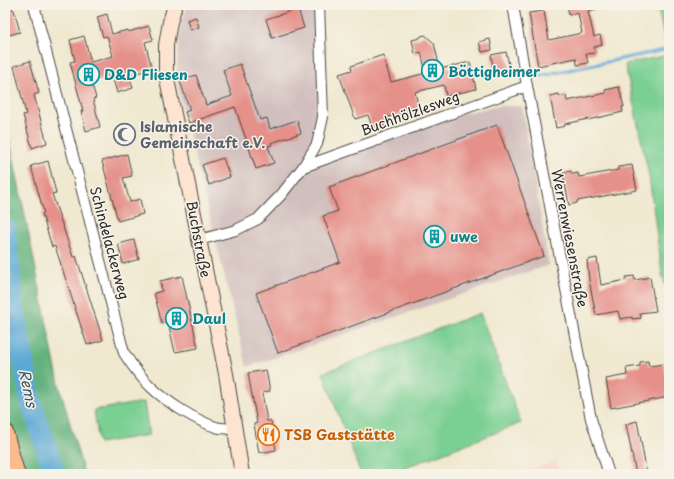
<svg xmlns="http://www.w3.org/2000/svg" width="674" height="479" viewBox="0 0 674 479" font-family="'Playpen Sans',sans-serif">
<rect width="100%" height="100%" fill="#f7f3e8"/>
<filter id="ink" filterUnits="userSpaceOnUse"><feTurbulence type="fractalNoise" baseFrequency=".025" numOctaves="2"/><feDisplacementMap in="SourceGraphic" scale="8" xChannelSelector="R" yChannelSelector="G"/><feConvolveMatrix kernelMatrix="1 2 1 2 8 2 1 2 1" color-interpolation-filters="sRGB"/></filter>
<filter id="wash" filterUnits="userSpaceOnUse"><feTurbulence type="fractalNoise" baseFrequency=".012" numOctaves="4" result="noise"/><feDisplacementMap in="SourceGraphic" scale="16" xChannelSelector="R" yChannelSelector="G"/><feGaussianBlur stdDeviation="0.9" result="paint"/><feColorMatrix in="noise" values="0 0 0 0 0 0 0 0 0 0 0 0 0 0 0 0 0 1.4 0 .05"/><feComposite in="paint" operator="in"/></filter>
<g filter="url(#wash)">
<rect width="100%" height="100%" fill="#f0e8cf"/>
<!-- built -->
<path fill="#f6d2c3" d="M556,461L561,474H519Z"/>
<!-- industrial -->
<path fill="#d1bfbd" d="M188,5H319L323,117L303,166L439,118L499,106H522L549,265L247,367L176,80L180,27Z"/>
<!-- green -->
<g fill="#7acf93" stroke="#527d5f">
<path d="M657,5H669V297L662,274L649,176L625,64L668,55Z"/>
<path d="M480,313L521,423L388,474H361L323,373Z"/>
<path d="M144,402L149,435L99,443L94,410Z"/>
</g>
<!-- forest -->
<path fill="#63b27d" stroke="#476e54" d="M5,116L59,384L84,474H23L13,441L5,409Z"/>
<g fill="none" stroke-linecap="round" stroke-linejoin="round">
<!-- stream -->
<path stroke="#5ca9d5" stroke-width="3.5" d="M540,76L669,49"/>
<!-- river -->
<path stroke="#5ca9d5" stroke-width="21" d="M5,228L14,310L31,403L55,474"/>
</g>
<g id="blocks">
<!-- building -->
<g fill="#e59089">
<path d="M5,5H11L13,10H14L20,32L5,36Z"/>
<path d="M567,5H596V9L588,11L594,37L600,35L602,45L594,47L595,53L586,54L588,63L577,65L576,58L538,66L529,13L544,11L549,40L582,33L578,13L569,15Z"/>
<path d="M298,9L304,28L272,38L266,19Z"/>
<path d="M107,14L112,34L128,30V32L149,26L153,40L145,42L152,69L129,75L133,88L117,93L112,75L91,81L96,98L93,99L100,127L86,131L81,111H83L70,62L75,61L70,40L84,36L91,62L113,56L107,36L103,37L97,17Z"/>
<path d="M196,17L199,27L190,30L187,20Z"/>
<path d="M425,35L434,43L440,69L470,62L476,89L446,96L444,85L415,92L419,109L389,117L391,124L373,130L368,115L355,119L339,74L352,70L351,66L383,55L391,82L426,73L421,52L415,54L412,40L420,38L421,36Z"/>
<path d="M490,39L492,50L482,52L479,42Z"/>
<path d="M506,52L511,73L495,76L491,55Z"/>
<path d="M30,61L39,93L34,95L47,143L32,148L23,115L26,114L14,66Z"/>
<path d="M240,64L260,120L267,118L270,129L297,120L301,133L271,143L272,145L268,146L274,163L256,169L235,107L189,123L185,112L190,110L180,81L196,75L206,105L232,96L223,70Z"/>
<path d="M619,87L624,107H622L623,112L588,120V119L565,124V126L556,128L550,96L559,94L560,97L566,95L567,101L606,93L605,90Z"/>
<path d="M497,125L544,256L278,353L256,293L340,262L323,216L338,211L329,187Z"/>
<path d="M127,154L132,176L123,178L130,202L140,199L143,214L118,221L102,161Z"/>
<path d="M223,158L230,177L209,185L202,165Z"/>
<path d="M48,161L56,193L52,194L73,257L76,256L103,340L87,345L55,246L52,247L42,214L44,213L31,166Z"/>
<path d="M632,165L637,190L577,201V203L569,205L563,173L571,171L572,174L578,173L579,177L618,170V167Z"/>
<path d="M134,240L139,259L123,264L118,244Z"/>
<path d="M597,258L601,285L626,280V277L634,276L635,280L650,277L656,311L640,313L641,318L632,319V317L620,319L618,311L596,315L589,280L587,260Z"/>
<path d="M182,276L198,348L175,352L168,322L162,324L154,293L162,291L160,281Z"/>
<path d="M648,361L649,366L664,364L669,389V397L611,408L606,379L627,375L626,368L640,366V362Z"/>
<path d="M266,370L270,391L262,393L267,421H271L276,450L259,453L254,424L257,423L248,373Z"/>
<path d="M637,421L640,436L647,474H636L626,424Z"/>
</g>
</g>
</g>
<g filter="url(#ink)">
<use href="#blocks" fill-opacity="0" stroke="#494744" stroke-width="1"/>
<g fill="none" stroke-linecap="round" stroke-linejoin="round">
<defs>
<g id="street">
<path d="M34,5L124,353C141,380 157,395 183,411C193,417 205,424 216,427C222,429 229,428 235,429"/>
<path d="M513,5L527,86L591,419L609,474"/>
<path d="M303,167L527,86"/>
<path d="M199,240L236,230L258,219L281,195L303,167L317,144L323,117L319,5"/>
</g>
<path id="secondary" d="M175,5L170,22L166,45V74L226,374L242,474"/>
<path id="primary" d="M5,431L17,474"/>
</defs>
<!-- street casing -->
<use href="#street" stroke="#494744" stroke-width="12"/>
<!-- secondary casing -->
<use href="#secondary" stroke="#494744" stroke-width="16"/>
<!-- primary casing -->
<use href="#primary" stroke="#494744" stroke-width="17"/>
<!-- street -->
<use href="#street" stroke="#fff" stroke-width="10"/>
<!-- secondary -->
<use href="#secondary" stroke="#fde4d1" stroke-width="14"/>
<!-- primary -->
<use href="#primary" stroke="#fbbb8d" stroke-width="15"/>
</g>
</g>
<!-- icons -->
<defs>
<symbol id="building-ring" viewBox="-11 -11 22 22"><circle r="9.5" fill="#f7f3e8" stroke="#0f9aa8" stroke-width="1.5"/><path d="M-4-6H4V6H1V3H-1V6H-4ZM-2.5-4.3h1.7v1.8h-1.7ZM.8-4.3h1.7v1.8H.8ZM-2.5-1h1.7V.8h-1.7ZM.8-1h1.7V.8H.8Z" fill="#0f9aa8"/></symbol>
<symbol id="mosque-ring" viewBox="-11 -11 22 22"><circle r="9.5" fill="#f7f3e8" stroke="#6b7280" stroke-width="1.5"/><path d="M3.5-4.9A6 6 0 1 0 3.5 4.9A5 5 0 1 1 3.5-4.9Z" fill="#6b7280"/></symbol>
<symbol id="restaurant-ring" viewBox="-11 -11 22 22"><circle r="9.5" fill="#f7f3e8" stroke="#e8710a" stroke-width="1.5"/><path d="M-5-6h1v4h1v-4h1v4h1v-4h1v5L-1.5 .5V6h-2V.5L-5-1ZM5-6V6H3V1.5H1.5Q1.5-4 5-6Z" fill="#e8710a"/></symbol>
</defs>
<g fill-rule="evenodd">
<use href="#building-ring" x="420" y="58" width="25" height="25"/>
<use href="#building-ring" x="76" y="62" width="25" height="25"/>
<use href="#mosque-ring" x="112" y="122" width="25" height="25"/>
<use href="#building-ring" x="422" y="224" width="25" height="25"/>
<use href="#building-ring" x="164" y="306" width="25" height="25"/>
<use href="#restaurant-ring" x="256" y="422" width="25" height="25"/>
</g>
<g text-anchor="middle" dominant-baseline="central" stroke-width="3" stroke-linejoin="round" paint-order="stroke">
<!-- culture labels -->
<g font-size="14" font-weight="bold" fill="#0d838f" stroke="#f7f3e8" text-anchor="start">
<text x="448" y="71">Böttigheimer</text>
<text x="104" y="74">D&amp;D Fliesen</text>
<text x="450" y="236">uwe</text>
<text x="192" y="318">Daul</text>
</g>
<!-- street labels -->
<g font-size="14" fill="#2b2b2b" stroke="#f7f3e8">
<text transform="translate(410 113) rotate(-20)">Buchhölzlesweg</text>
<text transform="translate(570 238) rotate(79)">Werrenwiesenstraße</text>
<text transform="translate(199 239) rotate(79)">Buchstraße</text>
<text transform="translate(110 243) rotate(75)">Schindelackerweg</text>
</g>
<!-- worship labels -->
<g font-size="14" font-weight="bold" fill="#5b616d" stroke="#f7f3e8" text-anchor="start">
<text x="140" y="126">Islamische<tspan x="140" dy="16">Gemeinschaft e.V.</tspan></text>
</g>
<!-- food labels -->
<g font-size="14" font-weight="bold" fill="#c56008" stroke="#f7f3e8" text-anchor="start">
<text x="284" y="434">TSB Gaststätte</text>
</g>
<!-- water labels -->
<g font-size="15" font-style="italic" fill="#3c5766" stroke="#f7f3e8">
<text transform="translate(29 388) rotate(78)">Rems</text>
</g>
</g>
<!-- margin -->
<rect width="674" height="479" fill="none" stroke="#f7f3e8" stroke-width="20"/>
</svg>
